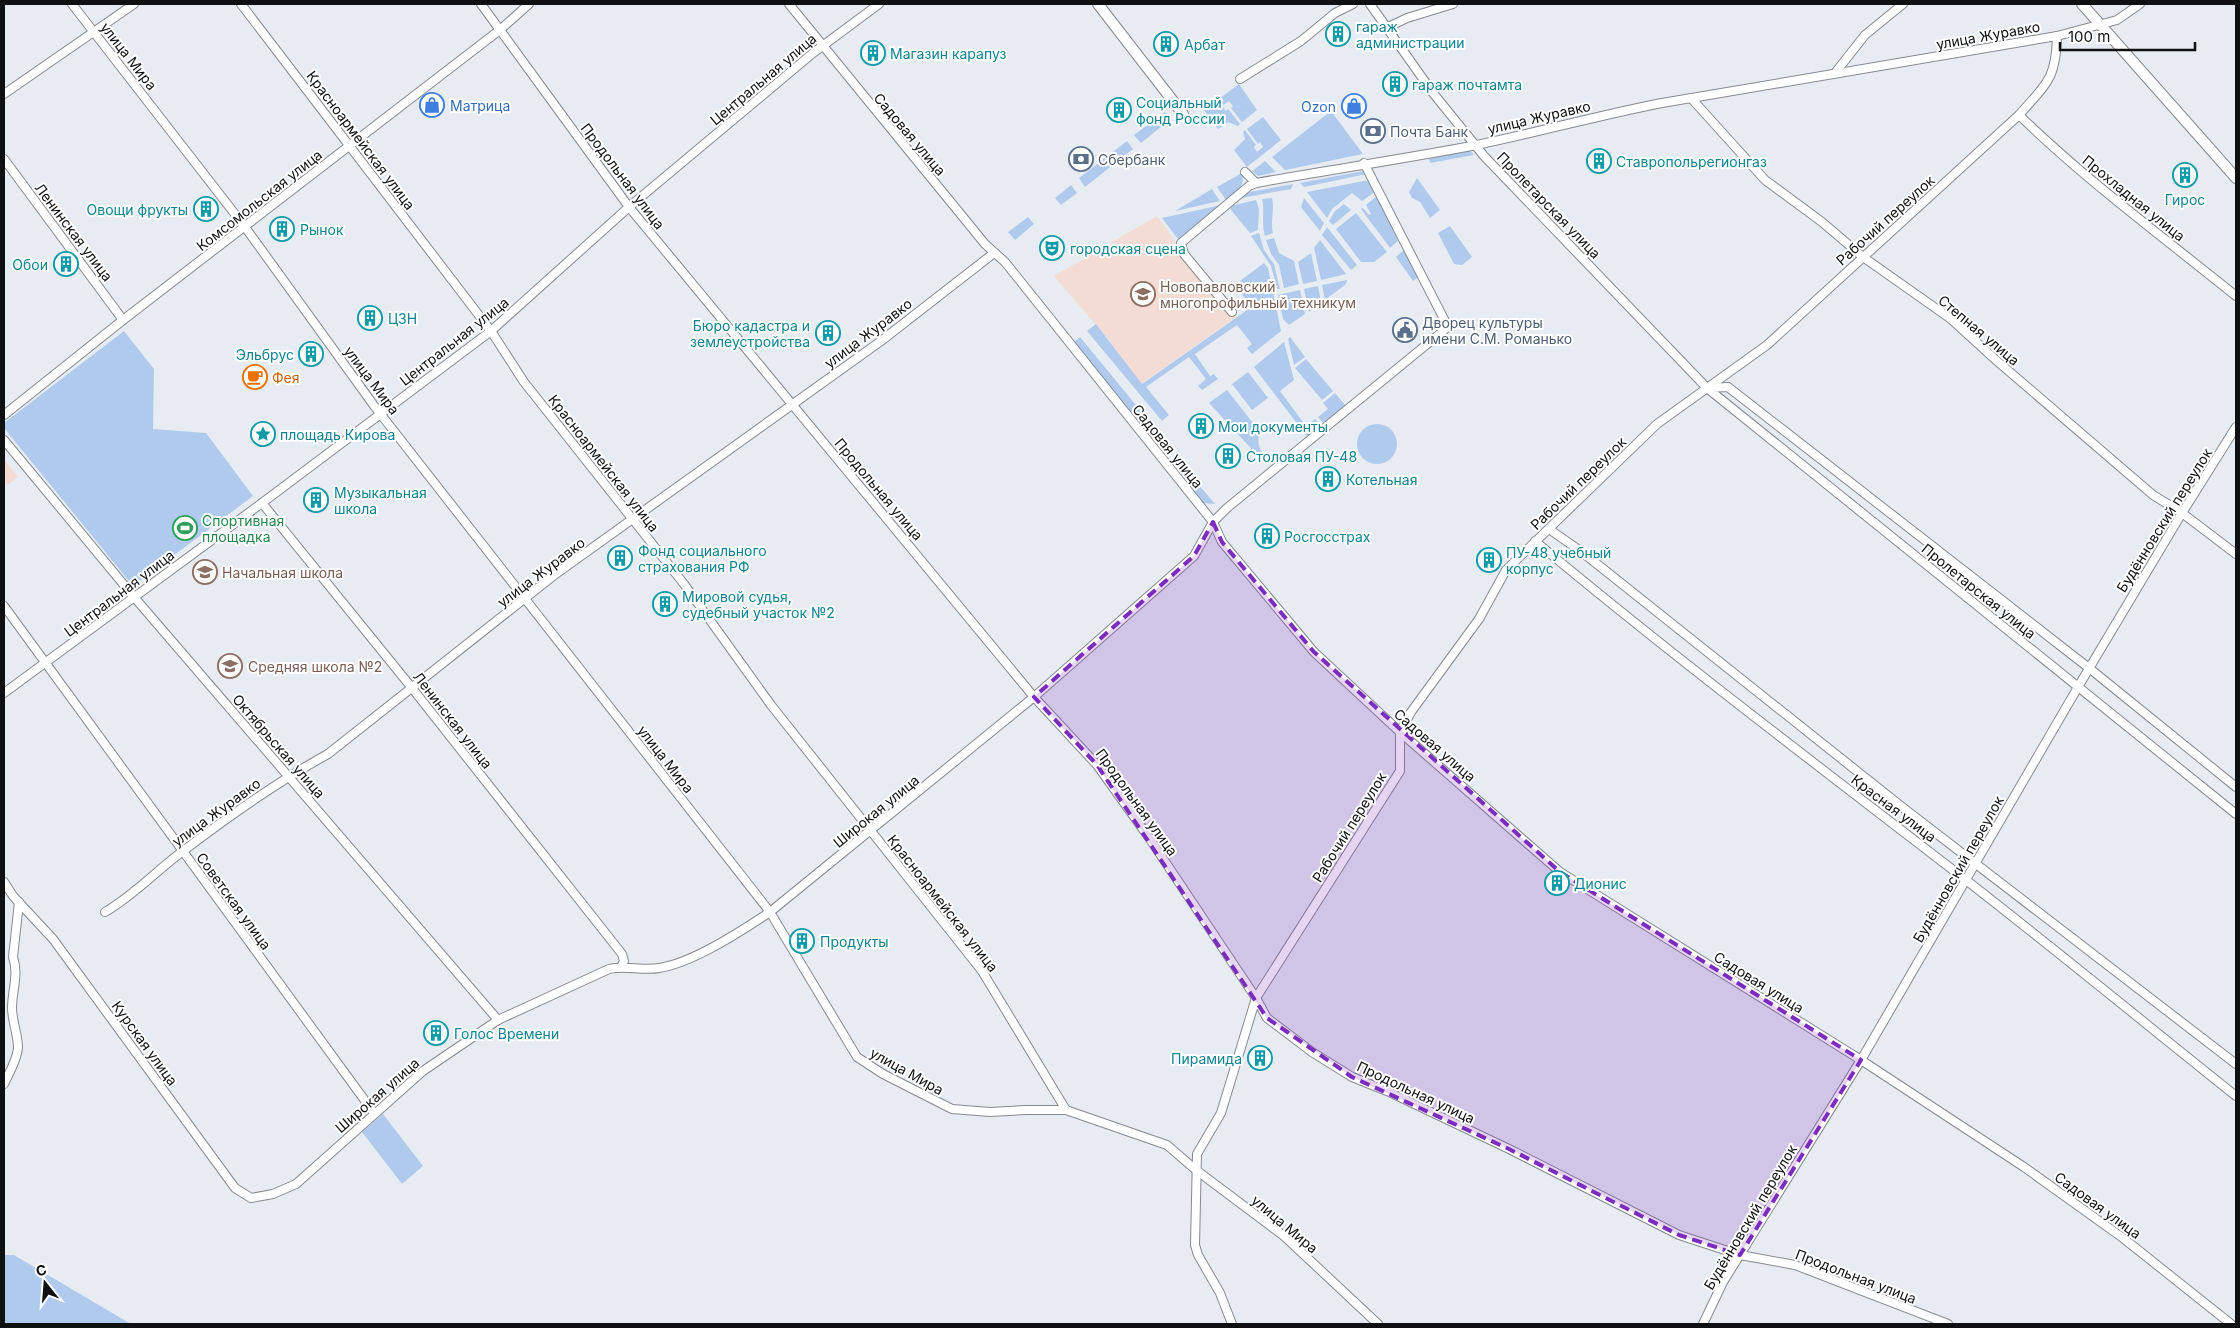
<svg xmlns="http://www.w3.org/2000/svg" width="2240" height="1328" viewBox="0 0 2240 1328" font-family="Inter,sans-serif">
<rect width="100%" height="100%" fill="#e7ecf2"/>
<!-- commercial -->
<path fill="#f4dbd2" d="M4,459L18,477L8,485L4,481Z"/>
<!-- education -->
<path fill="#f4dbd3" d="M1157,216L1184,254L1236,317L1141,384L1109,340L1054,276Z"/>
<!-- green -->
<g fill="#b0caee">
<path d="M1239,84L1257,110L1242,122L1231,108L1233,106L1229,101L1222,106L1226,111L1228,109L1240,124L1238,126L1228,122L1218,129L1204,110Z"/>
<path d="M1331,111L1363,154L1285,170L1272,157Z"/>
<path d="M1165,112L1171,119L1141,143L1134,135Z"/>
<path d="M1263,117L1281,140L1247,167L1234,150L1245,139L1243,132L1245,130L1256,145L1254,147L1257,152L1263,147L1260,142L1258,144L1247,129Z"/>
<path d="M1127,141L1133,149L1085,187L1079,178Z"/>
<path d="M1470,151L1474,155L1430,163L1429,158Z"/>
<path d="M1265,161L1276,172L1258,176L1252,171Z"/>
<path d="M1363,171L1367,174L1304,187L1300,183Z"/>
<path d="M1242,173C1246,187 1236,193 1226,200L1217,187Z"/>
<path d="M1417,178L1440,210L1430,218L1420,202L1412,198L1409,192Z"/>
<path d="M1369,180L1376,191L1362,201L1352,193L1332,209L1327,218L1307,192Z"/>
<path d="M1293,184L1291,189L1241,198L1245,193Z"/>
<path d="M1071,185L1077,193L1061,205L1055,198Z"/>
<path d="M1212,189L1220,201L1175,211Z"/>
<path d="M1377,196L1398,241L1390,248L1361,209L1363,208L1369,215L1371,214L1366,205Z"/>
<path d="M1272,198C1275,210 1270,221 1273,233L1265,236C1261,224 1265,211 1262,199Z"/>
<path d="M1304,198L1324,223L1320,231L1301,207Z"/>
<path d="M1256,200L1259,209L1258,230L1250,233L1231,210L1230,206Z"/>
<path d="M1344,204L1351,210L1333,225L1329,221L1335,211Z"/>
<path d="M1221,205L1178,239L1162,218Z"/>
<path d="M1356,213L1387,252L1374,262H1361L1336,229Z"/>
<path d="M1028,217L1034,224L1015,240L1008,232Z"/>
<path d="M1450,226L1472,257L1462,265L1454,264L1438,233Z"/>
<path d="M1327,227L1357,265L1351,270L1322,235Z"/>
<path d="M1259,233L1264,250L1274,264L1280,289H1277L1271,266L1251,236Z"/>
<path d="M1274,238L1279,253L1294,261L1299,284L1284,288L1279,265L1271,254L1266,240Z"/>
<path d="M1320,240L1346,274L1321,280L1314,248Z"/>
<path d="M1404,250L1420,276L1413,281L1396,257Z"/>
<path d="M1311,253L1317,281L1303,284L1298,262Z"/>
<path d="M1264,263L1268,268L1281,331L1252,354L1247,348L1252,344L1237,325L1195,354L1210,376L1214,374L1218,379L1202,390L1198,386L1206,379L1189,357L1146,387L1169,415L1162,421L1087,331L1096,324L1142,384L1250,308L1242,294L1245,288L1240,281Z"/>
<path d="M1347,280L1346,284L1325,300L1322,285Z"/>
<path d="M1318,286L1321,302L1309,312L1304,289Z"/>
<path d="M1300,290L1305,314L1289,325L1283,319L1278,295Z"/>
<path d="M124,331L154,369L153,429L206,433L253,496L133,586L4,428V423Z"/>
<path d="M1080,337L1154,427L1147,434L1074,342Z"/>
<path d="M1290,337L1305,357L1294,365L1288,339Z"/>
<path d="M1284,342L1294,380L1280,391L1306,426L1315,419L1321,425L1320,429L1308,438L1254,367Z"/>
<path d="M1306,359L1333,391L1322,400L1295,368Z"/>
<path d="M1248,372L1268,398L1252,410L1232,384Z"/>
<path d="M1227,390L1260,432C1257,441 1258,448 1265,456L1261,459L1209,403Z"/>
<path d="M1335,393L1345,405L1344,409L1327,423H1323L1318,417L1328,409L1323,403Z"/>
<circle cx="1377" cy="444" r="20"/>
<path d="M1186,470L1215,504L1202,503L1179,475Z"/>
<path d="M383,1114L423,1166L402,1184L362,1132Z"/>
<path d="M4,1255H14L131,1324H4Z"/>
</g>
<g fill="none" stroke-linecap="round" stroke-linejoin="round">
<defs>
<g id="minor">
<path d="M72,4L245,227L375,407L770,912L857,1057L883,1074L952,1109L990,1112L1026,1110H1066L1167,1145L1196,1170L1284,1236L1378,1324"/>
<path d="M241,4L491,331L524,382L684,584L771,705L982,971L1066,1110"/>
<path d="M481,4L629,207L1034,697L1097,765L1150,839L1256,998L1267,1018L1312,1052L1352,1077L1387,1091L1509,1149L1679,1235L1740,1255L1795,1265L1948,1324"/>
<path d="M789,4L985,244L1005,262L1213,522L1222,542L1314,652L1400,732L1560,872L1861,1060L2024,1167L2123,1238L2231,1324"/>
<path d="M1370,4L1433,93L1484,156L1707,388"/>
<path d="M1386,28L1407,18L1453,4"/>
<path d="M1835,73L1865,35L1903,4"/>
<path d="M1240,79L1301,41L1335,13L1353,4"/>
<path d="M4,94L134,4"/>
<path d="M1691,98L1765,180L1822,222L1863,257L1951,319L1997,361L2153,495L2182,513L2236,554"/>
<path d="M2019,115C2087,181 2163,237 2236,296"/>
<path d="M4,159L123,320"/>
<path d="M1245,172L1256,183"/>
<path d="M1232,312L1184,254L1181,243L1249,186L1256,183C1329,170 1403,159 1477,145C1539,132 1600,115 1662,103L2057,36L2117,20L2140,4"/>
<path d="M4,415L123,320L501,29L529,4"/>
<path d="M4,440L134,597L498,1020"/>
<path d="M262,503L412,688L622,954L624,961L621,967"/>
<path d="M1549,529L1582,552L1902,807L2236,1064"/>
<path d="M1535,541C1675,658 1821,768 1966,880C2057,951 2146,1024 2236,1096"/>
<path d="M4,606L374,1113"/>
<path d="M4,693L262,503L491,331L629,207L813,53L879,4"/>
<path d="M2236,787L2089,668L1728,387L1707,388L2236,814"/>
<path d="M4,882L13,896L53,939L235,1188L251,1198L273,1194L296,1184L423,1071L498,1020L609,969C626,965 642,971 659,968C693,963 741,931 770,912L1034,697L1194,556L1213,522L1227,508L1448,327L1364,163"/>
<path d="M105,912C133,896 156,871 183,851C229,816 277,782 328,754L553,576L881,341L994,253"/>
<path d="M4,1084C9,1073 17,1060 18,1048C18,1034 12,1021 12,1008C12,991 19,974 13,957L19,902"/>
<path d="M1232,1324L1220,1293L1198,1255L1195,1245L1197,1154L1221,1113L1256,998L1400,771V732L1411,712L1479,619L1506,570L1657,424L1767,345L2019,115C2046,84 2056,80 2057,36"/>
<path d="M1703,1324L1723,1282L1861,1060L2078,687L2182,513L2236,427"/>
</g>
<g id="tertiary">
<path d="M1098,4L1183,114"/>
<path d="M2082,4L2236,178"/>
</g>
</defs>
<!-- minor casing -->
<use href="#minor" stroke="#868a8f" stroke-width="10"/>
<!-- tertiary casing -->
<use href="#tertiary" stroke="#868a8f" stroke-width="12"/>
<!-- minor -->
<use href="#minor" stroke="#fff" stroke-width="8"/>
<!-- tertiary -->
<use href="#tertiary" stroke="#fff" stroke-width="10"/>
</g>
<!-- marked area -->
<path fill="#7b2cbf" fill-opacity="0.2" stroke="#7b2cbf" stroke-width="4" stroke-dasharray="10 6" stroke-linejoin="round" d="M1213,522L1222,542L1314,652L1560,872L1861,1060L1740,1255L1679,1235L1509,1149L1352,1077L1267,1018L1097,765L1034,697L1194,556Z"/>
<!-- icons -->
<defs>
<symbol id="building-ring" viewBox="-11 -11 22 22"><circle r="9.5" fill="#fff" stroke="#0f9aa8" stroke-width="1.5"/><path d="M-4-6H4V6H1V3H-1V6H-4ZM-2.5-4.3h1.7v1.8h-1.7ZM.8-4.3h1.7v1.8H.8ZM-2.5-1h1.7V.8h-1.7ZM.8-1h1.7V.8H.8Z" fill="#0f9aa8"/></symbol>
<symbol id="shop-ring" viewBox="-11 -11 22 22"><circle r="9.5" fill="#fff" stroke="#3f7fe0" stroke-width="1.5"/><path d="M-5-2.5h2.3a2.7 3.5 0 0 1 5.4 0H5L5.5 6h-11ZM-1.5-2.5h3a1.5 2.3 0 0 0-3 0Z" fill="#3f7fe0"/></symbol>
<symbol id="bank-ring" viewBox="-11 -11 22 22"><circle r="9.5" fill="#fff" stroke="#5c6f8a" stroke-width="1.5"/><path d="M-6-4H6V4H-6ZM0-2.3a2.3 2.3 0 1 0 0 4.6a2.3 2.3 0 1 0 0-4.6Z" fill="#5c6f8a"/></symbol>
<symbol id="theatre-ring" viewBox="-11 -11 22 22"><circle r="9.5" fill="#fff" stroke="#0f9aa8" stroke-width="1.5"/><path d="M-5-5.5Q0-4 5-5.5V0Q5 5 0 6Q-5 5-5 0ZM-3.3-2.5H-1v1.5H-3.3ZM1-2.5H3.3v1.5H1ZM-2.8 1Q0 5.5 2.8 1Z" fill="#0f9aa8"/></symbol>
<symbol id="university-ring" viewBox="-11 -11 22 22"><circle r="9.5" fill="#fff" stroke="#8d6e63" stroke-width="1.5"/><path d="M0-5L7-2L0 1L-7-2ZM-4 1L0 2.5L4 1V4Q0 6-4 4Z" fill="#8d6e63"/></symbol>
<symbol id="civic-ring" viewBox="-11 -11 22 22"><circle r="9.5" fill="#fff" stroke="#5c6f8a" stroke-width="1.5"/><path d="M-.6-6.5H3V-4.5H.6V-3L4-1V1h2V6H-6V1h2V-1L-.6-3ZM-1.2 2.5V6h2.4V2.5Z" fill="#5c6f8a"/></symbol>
<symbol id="cafe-ring" viewBox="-11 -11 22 22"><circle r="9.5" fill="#fff" stroke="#e8710a" stroke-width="1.5"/><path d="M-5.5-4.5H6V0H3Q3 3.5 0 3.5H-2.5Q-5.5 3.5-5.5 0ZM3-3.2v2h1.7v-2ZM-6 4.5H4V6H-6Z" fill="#e8710a"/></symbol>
<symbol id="sight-ring" viewBox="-11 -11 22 22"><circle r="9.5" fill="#fff" stroke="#0f9aa8" stroke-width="1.5"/><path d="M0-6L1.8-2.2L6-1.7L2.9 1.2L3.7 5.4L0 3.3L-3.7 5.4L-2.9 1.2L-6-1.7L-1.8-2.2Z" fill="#0f9aa8"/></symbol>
<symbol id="stadium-ring" viewBox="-11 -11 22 22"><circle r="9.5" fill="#fff" stroke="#2e9e5b" stroke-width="1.5"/><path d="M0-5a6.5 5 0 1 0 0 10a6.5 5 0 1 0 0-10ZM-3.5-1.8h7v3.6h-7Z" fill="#2e9e5b"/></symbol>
<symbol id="school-ring" viewBox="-11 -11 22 22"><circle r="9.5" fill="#fff" stroke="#8d6e63" stroke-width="1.5"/><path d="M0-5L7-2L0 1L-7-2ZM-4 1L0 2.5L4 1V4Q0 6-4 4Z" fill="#8d6e63"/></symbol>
</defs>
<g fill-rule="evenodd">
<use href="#building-ring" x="1324" y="20" width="28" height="28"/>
<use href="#building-ring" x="1152" y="30" width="28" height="28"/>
<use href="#building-ring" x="859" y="39" width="28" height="28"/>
<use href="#building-ring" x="1381" y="70" width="28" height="28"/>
<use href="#shop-ring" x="418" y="91" width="28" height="28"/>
<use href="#shop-ring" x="1340" y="92" width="28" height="28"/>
<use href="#building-ring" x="1105" y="96" width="28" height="28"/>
<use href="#bank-ring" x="1359" y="117" width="28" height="28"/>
<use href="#bank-ring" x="1067" y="145" width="28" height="28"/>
<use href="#building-ring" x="1585" y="147" width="28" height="28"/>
<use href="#building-ring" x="2171" y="161" width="28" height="28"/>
<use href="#building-ring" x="192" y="195" width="28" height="28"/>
<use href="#building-ring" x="268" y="215" width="28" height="28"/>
<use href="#theatre-ring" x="1038" y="234" width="28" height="28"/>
<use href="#building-ring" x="52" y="250" width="28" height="28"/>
<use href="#university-ring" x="1129" y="280" width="28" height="28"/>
<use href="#building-ring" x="356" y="304" width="28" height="28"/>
<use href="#civic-ring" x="1391" y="316" width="28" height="28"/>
<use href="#building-ring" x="814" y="319" width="28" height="28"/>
<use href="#building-ring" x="297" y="340" width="28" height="28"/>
<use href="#cafe-ring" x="241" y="363" width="28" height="28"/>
<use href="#building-ring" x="1187" y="412" width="28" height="28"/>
<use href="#sight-ring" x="249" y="420" width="28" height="28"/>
<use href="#building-ring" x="1214" y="442" width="28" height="28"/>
<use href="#building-ring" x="1314" y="465" width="28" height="28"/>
<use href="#building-ring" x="302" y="486" width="28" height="28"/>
<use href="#stadium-ring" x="171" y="514" width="28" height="28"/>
<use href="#building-ring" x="1253" y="522" width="28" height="28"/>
<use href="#building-ring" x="606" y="544" width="28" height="28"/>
<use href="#building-ring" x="1475" y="546" width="28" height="28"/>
<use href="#school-ring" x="191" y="558" width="28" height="28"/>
<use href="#building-ring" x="651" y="590" width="28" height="28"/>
<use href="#school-ring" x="216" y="652" width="28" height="28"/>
<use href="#building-ring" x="1543" y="869" width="28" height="28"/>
<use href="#building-ring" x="788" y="927" width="28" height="28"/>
<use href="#building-ring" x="422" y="1019" width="28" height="28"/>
<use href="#building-ring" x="1246" y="1044" width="28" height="28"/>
</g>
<g text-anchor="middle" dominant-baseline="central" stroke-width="4" stroke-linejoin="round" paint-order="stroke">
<!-- culture labels -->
<g font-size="14" fill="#0d838f" stroke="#fff" text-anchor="start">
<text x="1356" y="26">гараж<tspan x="1356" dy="16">администрации</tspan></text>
<text x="1184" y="44">Арбат</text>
<text x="890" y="53">Магазин карапуз</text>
<text x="1412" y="84">гараж почтамта</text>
<text x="1136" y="102">Социальный<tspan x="1136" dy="16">фонд России</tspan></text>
<text x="1616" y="161">Ставропольрегионгаз</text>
<text x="2185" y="199" text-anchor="middle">Гирос</text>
<text x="188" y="209" text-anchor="end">Овощи фрукты</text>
<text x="300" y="229">Рынок</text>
<text x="1070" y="248">городская сцена</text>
<text x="48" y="264" text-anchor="end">Обои</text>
<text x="388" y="318">ЦЗН</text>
<text x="810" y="325" text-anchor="end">Бюро кадастра и<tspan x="810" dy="16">землеустройства</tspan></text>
<text x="294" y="354" text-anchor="end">Эльбрус</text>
<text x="1218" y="426">Мои документы</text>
<text x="280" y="434">площадь Кирова</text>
<text x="1246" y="456">Столовая ПУ-48</text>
<text x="1346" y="479">Котельная</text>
<text x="334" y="492">Музыкальная<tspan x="334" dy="16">школа</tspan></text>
<text x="1284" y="536">Росгосстрах</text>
<text x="638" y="550">Фонд социального<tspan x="638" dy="16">страхования РФ</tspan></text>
<text x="1506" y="552">ПУ-48 учебный<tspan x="1506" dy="16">корпус</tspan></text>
<text x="682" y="596">Мировой судья,<tspan x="682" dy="16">судебный участок №2</tspan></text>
<text x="1574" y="883">Дионис</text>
<text x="820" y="941">Продукты</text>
<text x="454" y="1033">Голос Времени</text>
<text x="1242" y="1058" text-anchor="end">Пирамида</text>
</g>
<!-- street labels -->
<g font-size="14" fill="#0f1012" stroke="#fff">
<text transform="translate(1988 35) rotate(-10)">улица Журавко</text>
<text transform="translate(129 56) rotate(52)">улица Мира</text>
<text transform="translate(763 79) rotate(-40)">Центральная улица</text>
<text transform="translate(1539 117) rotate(-13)">улица Журавко</text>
<text transform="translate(910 134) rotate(50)">Садовая улица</text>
<text transform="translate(361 140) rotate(53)">Красноармейская улица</text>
<text transform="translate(623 176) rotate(53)">Продольная улица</text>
<text transform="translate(2134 198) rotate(39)">Прохладная улица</text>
<text transform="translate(259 200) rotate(-38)">Комсомольская улица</text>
<text transform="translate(1549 205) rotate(46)">Пролетарская улица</text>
<text transform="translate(1885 220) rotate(-42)">Рабочий переулок</text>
<text transform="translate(74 232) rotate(53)">Ленинская улица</text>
<text transform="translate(1979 330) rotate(40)">Степная улица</text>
<text transform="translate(868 333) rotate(-37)">улица Журавко</text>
<text transform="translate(454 341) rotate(-38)">Центральная улица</text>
<text transform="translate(372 380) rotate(53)">улица Мира</text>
<text transform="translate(1168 446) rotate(51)">Садовая улица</text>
<text transform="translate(604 463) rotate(52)">Красноармейская улица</text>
<text transform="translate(1578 483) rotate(-44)">Рабочий переулок</text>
<text transform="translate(879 489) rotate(50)">Продольная улица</text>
<text transform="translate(2164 520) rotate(-58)">Будённовский переулок</text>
<text transform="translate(541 572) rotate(-37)">улица Журавко</text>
<text transform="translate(1979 591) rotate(39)">Пролетарская улица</text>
<text transform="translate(119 593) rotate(-37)">Центральная улица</text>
<text transform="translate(453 720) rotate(52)">Ленинская улица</text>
<text transform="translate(1435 745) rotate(41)">Садовая улица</text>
<text transform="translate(279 746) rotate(49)">Октябрьская улица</text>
<text transform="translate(666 759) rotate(52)">улица Мира</text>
<text transform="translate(1137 802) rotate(54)">Продольная улица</text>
<text transform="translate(1894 808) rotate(37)">Красная улица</text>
<text transform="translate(876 811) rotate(-39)">Широкая улица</text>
<text transform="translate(216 812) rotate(-36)">улица Журавко</text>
<text transform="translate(1349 827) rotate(-58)">Рабочий переулок</text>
<text transform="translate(1958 869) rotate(-60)">Будённовский переулок</text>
<text transform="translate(234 901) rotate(54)">Советская улица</text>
<text transform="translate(943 903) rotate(52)">Красноармейская улица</text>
<text transform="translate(1759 982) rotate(32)">Садовая улица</text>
<text transform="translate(145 1043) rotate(54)">Курская улица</text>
<text transform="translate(907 1071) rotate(29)">улица Мира</text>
<text transform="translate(1416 1092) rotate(25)">Продольная улица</text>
<text transform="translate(377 1095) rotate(-41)">Широкая улица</text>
<text transform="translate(2098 1205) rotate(36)">Садовая улица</text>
<text transform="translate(1750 1217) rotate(-59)">Будённовский переулок</text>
<text transform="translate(1285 1224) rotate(40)">улица Мира</text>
<text transform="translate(1856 1276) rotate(21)">Продольная улица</text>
</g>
<!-- shop labels -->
<g font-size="14" fill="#366cbe" stroke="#fff" text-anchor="start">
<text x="450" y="105">Матрица</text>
<text x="1336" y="106" text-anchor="end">Ozon</text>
</g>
<!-- service labels -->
<g font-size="14" fill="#4e5e75" stroke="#fff" text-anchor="start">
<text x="1390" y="131">Почта Банк</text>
<text x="1098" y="159">Сбербанк</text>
<text x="1422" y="322">Дворец культуры<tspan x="1422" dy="16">имени С.М. Романько</tspan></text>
</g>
<!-- education labels -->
<g font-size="14" fill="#785e54" stroke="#fff" text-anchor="start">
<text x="1160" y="286">Новопавловский<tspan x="1160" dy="16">многопрофильный техникум</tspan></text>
<text x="222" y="572">Начальная школа</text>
<text x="248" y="666">Средняя школа №2</text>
</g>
<!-- food labels -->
<g font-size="14" fill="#c56008" stroke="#fff" text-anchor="start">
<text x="272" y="377">Фея</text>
</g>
<!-- leisure labels -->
<g font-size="14" fill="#27864d" stroke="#fff" text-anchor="start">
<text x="202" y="520">Cпортивная<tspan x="202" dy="16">площадка</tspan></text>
</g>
</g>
<!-- border -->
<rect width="2240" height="1328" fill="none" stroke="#0f1012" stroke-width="10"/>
<!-- north arrow -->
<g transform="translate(45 1283) rotate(343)" stroke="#ffffff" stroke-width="4" paint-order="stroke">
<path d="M0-4L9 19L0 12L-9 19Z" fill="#0f1012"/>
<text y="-8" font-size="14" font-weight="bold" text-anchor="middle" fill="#0f1012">С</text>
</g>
<!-- scale -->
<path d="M2060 42v8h135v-8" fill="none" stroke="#0f1012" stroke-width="2.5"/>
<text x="2068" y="42" font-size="15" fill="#0f1012" stroke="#ffffff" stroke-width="4" paint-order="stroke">100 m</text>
</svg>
